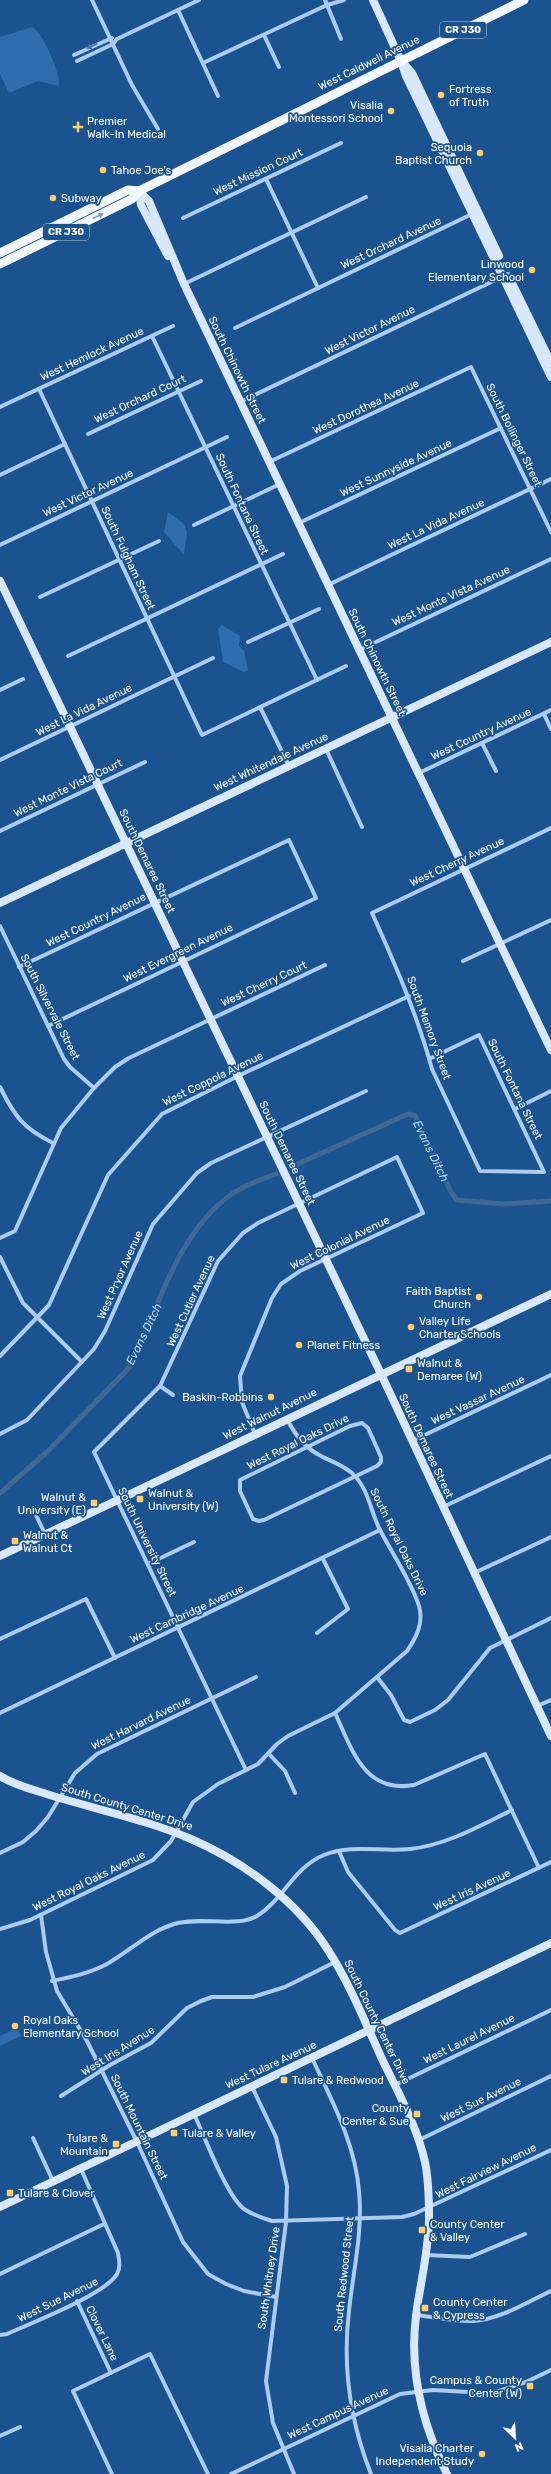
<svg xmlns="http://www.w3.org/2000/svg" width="551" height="2474" viewBox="0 0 551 2474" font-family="Rubik,sans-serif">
<rect width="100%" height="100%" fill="#1b5391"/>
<!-- green -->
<g fill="#2f6daf">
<path d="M32,27C42,30 61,75 59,86L38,81L9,93L0,74V37Z"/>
<path d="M168,512L184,524L187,532L184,555L164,532Z"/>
<path d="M222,625L240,636L239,646L244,651L248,670L244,672L223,662L218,629Z"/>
<path d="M17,2028L21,2036L0,2046V2036Z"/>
</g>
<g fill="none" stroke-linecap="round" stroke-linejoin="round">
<!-- canal -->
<g stroke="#406895" stroke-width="5">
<path d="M291,1167L408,1114L415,1116L418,1121L451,1192L457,1200L503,1204L551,1201"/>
<path d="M0,1493L47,1452L126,1371L132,1364C158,1307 177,1235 229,1196C242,1186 260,1180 276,1174"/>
</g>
<!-- street -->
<g stroke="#abccee" stroke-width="4">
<path d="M92,0L132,85L158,129"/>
<path d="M325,0L341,39"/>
<path d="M178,10L218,96"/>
<path d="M264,35L279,67"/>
<path d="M74,55L112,38"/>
<path d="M77,61L113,44L117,39L199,0"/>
<path d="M203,63L327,5L344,0"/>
<path d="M266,179L318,288"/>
<path d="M183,218L341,143"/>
<path d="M184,284L366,197"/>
<path d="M235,328L472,214"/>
<path d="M152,336L317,680"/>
<path d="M39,389L202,735L346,666"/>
<path d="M240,402L508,274"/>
<path d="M0,407L173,326"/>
<path d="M88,434L201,381"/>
<path d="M269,462L471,367L551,532"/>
<path d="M0,475L65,444"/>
<path d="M299,523L501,428"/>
<path d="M194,525L280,484"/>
<path d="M0,545L227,437"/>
<path d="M328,585L551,479"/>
<path d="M40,597L159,541"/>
<path d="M248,642L319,609"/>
<path d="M359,650L551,559"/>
<path d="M68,656L283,554"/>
<path d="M0,690L23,679"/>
<path d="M260,707L289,766"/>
<path d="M544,714L551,729"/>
<path d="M482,743L496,771"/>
<path d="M326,749L362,827"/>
<path d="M0,760L213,658"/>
<path d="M419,773L551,710"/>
<path d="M0,831L145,762"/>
<path d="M0,926L64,1059L70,1067L94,1088"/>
<path d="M463,961L551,920"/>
<path d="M19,967L289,840L316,898L48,1026"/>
<path d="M429,1059L479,1035L544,1172L480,1171L432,1069C417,1014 395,964 372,913L551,828"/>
<path d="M0,1087C15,1117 23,1128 53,1143"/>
<path d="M515,1109L551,1091"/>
<path d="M0,1238L15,1231L61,1128L94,1088L115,1067L129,1058L325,965"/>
<path d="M0,1257L23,1303L82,1362"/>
<path d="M0,1356L49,1305L108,1175L162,1114L238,1076L409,996"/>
<path d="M160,1386L173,1395"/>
<path d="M362,1423L368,1428L381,1457V1462L377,1466L264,1520L259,1521L253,1519L240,1491V1480L350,1426Z"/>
<path d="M0,1434L27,1420L94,1349L105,1331L153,1224L197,1173L211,1163L366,1091"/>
<path d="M412,1441L551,1375"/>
<path d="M443,1507L551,1456"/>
<path d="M34,1511L45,1534"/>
<path d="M148,1564L194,1542"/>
<path d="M474,1573L551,1537"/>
<path d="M317,1633L348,1609L323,1559"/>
<path d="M0,1639L86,1599L115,1658"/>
<path d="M377,1677L391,1695L404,1720L410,1722L435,1710L448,1700L490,1648L551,1618"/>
<path d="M537,1706L551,1700"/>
<path d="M0,1713L380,1530"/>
<path d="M335,1713C352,1749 364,1794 414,1785L485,1754L539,1868"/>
<path d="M269,1754L285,1771L295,1793"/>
<path d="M246,1770L94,1452L160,1386L218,1261L243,1233L258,1223L397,1157L423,1213L300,1271L281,1284L272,1298L240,1376L242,1402L255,1434"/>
<path d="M339,1851L348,1872L395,1930L400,1933L551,1862"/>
<path d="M0,1853L23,1842L36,1831L48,1817L75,1773L97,1754L256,1677"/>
<path d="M41,1915L46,1952L57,1991L87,2041L137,2142L183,2242L208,2274L226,2284L244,2291L276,2297"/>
<path d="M0,1929L30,1920L153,1860L171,1841L193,1802L218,1784L258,1764L277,1744L288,1736L335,1713L407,1651C416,1638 424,1623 419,1606C411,1580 391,1552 379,1528C371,1511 368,1490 355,1476C346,1466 332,1462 321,1456C305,1448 295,1435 287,1419"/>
<path d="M52,1981C72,1977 90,1973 107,1964C130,1951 148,1932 174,1924C200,1916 237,1928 257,1916C283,1900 294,1867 324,1855C351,1844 382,1852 410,1849C447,1845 479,1826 512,1810"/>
<path d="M312,2058C332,2101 355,2143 359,2191C363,2232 353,2272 349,2311C342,2369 350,2421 371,2474"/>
<path d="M395,2085L551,2010"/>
<path d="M252,2087L276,2137L287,2186L286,2222L266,2381L273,2423L294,2474"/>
<path d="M61,2096L110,2065L151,2043L187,2008L201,2001L212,1997H253L285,1987L335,1962"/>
<path d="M194,2114C205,2137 226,2195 244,2209C253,2215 262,2218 272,2221L402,2217L414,2214L551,2150"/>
<path d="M33,2138L53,2181"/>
<path d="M419,2140L551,2076"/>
<path d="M426,2255L470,2257L525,2234"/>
<path d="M0,2274L104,2224"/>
<path d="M77,2301L111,2373"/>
<path d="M416,2315C435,2317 455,2322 474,2321C501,2319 527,2302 551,2291"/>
<path d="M0,2335L7,2334C31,2323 106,2294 117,2274C121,2267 119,2260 118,2253L81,2169"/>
<path d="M0,2436L20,2427"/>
<path d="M112,2474L73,2391L150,2354L208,2474"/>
<path d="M231,2474L400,2394L433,2390L486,2393L499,2391L526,2382L551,2370"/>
</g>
<!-- secondary -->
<g stroke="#d8e8fa" stroke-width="8">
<path d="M373,0L401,61L406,76L551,377"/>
<path d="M403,63L412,73L499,256"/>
<path d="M139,191L149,201L184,284L551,1050"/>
<path d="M139,191L141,205L168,256"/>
<path d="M513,285L551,363"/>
<path d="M0,581L381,1374L551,1736"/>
<path d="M0,903L551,642"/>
<path d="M0,1556L551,1294"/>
<path d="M0,1776C16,1786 35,1790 53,1796C99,1810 147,1820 191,1839C244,1862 297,1901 328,1950C350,1984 365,2022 382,2059C398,2092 417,2126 425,2162C429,2181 429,2200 429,2218C429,2250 420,2284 416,2316C409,2372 422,2424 447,2474"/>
<path d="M0,2207L551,1943"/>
</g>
<!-- primary -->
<g stroke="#f3f8ff" stroke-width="9">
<path d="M0,253L128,190L139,191"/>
<path d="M0,264L132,199L139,191L524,0"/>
</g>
</g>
<!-- one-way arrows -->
<defs><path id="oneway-solid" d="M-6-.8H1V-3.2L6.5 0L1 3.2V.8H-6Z"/></defs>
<use fill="#4677ad" href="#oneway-solid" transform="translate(92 46) rotate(155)"/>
<use fill="#7c9dc2" href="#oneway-solid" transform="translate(98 216) rotate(-26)"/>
<!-- markers -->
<g fill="#ffce69" stroke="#1b5391" stroke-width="1.5">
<circle cx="441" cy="95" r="4"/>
<circle cx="391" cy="111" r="4"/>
<path d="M76 121h4v4h4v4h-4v4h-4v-4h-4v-4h4z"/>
<circle cx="480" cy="153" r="4"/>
<circle cx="103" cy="170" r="4"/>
<circle cx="53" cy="198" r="4"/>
<circle cx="532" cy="270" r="4"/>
<circle cx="479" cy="1297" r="4"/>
<circle cx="411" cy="1327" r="4"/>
<circle cx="299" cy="1345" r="4"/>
<rect x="405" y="1365" width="8" height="8" rx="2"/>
<circle cx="271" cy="1397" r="4"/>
<rect x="136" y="1495" width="8" height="8" rx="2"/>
<rect x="90" y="1499" width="8" height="8" rx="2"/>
<rect x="11" y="1537" width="8" height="8" rx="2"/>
<circle cx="15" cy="2026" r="4"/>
<rect x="280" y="2076" width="8" height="8" rx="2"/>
<rect x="413" y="2110" width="8" height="8" rx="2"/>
<rect x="170" y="2129" width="8" height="8" rx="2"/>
<rect x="112" y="2140" width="8" height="8" rx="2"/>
<rect x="6" y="2189" width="8" height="8" rx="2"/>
<rect x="418" y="2226" width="8" height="8" rx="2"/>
<rect x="421" y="2304" width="8" height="8" rx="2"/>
<rect x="526" y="2382" width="8" height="8" rx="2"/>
<circle cx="482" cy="2454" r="4"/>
</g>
<g text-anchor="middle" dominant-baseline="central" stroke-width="3.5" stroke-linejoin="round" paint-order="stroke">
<!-- shield labels -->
<g fill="#1b5391" stroke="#bbcbde" stroke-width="1">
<rect x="440" y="22" width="46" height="16" rx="3"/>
<rect x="43" y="224" width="46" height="16" rx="3"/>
</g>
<g font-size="10" font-weight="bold" fill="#fff">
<text x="463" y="30">CR J30</text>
<text x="66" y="232">CR J30</text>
</g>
<!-- street labels -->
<g font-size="11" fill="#fff" stroke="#1b5391">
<text transform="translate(369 63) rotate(-26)">West Caldwell Avenue</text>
<text transform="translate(258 172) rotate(-25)">West Mission Court</text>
<text transform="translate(391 243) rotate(-25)">West Orchard Avenue</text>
<text transform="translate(370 330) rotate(-26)">West Victor Avenue</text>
<text transform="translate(92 354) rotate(-25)">West Hemlock Avenue</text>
<text transform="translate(237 370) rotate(64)">South Chinowth Street</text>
<text transform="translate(140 399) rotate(-25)">West Orchard Court</text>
<text transform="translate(366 407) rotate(-25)">West Dorothea Avenue</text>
<text transform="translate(514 435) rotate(64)">South Bollinger Street</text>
<text transform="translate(396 468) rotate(-25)">West Sunnyside Avenue</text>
<text transform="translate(88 493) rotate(-25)">West Victor Avenue</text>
<text transform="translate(242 504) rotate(65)">South Fontana Street</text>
<text transform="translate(436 524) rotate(-25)">West La Vida Avenue</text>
<text transform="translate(128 558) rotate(65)">South Fulgham Street</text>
<text transform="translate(451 596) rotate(-25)">West Monte Vista Avenue</text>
<text transform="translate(377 662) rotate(64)">South Chinowth Street</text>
<text transform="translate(84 710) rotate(-26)">West La Vida Avenue</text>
<text transform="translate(481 734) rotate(-25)">West Country Avenue</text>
<text transform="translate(271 762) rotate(-25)">West Whitendale Avenue</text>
<text transform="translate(68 788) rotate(-26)">West Monte Vista Court</text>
<text transform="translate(147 861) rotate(64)">South Demaree Street</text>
<text transform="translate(457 862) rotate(-25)">West Cherry Avenue</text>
<text transform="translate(96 920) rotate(-26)">West Country Avenue</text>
<text transform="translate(178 953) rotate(-26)">West Evergreen Avenue</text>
<text transform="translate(264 984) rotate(-25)">West Cherry Court</text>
<text transform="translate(50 1007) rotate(63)">South Silvervale Street</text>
<text transform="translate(429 1028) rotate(70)">South Memory Street</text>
<text transform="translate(213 1079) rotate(-26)">West Coppola Avenue</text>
<text transform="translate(515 1089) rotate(64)">South Fontana Street</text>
<text transform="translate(287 1153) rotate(64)">South Demaree Street</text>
<text transform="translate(340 1243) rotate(-26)">West Colonial Avenue</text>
<text transform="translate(120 1275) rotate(-66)">West Pryor Avenue</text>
<text transform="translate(191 1301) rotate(-65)">West Cutler Avenue</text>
<text transform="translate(478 1400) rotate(-25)">West Vassar Avenue</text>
<text transform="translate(270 1414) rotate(-26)">West Walnut Avenue</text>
<text transform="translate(298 1442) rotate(-26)">West Royal Oaks Drive</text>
<text transform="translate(426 1446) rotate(65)">South Demaree Street</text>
<text transform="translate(147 1542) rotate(64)">South University Street</text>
<text transform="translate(399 1542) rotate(64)">South Royal Oaks Drive</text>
<text transform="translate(187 1614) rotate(-25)">West Cambridge Avenue</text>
<text transform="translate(141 1723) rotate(-26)">West Harvard Avenue</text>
<text transform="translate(127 1807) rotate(17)">South County Center Drive</text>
<text transform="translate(89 1881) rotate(-26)">West Royal Oaks Avenue</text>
<text transform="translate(472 1890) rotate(-25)">West Iris Avenue</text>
<text transform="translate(377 2022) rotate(64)">South County Center Drive</text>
<text transform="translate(469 2039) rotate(-26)">West Laurel Avenue</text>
<text transform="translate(118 2051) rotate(-32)">West Iris Avenue</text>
<text transform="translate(271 2065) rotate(-25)">West Tulare Avenue</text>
<text transform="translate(481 2100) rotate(-26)">West Sue Avenue</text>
<text transform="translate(139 2127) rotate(64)">South Mountain Street</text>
<text transform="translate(486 2171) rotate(-26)">West Fairview Avenue</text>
<text transform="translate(344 2274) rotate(-84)">South Redwood Street</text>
<text transform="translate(269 2278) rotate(-82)">South Whitney Drive</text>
<text transform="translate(58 2300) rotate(-26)">West Sue Avenue</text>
<text transform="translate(102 2333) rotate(64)">Clover Lane</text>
<text transform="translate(338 2413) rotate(-25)">West Campus Avenue</text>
</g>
<!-- poi labels -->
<g font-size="11" fill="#fff" stroke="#1b5391" text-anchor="start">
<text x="449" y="89">Fortress<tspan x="449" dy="13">of Truth</tspan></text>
<text x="383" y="105" text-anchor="end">Visalia<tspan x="383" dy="13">Montessori School</tspan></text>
<text x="87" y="121">Premier<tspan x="87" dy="13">Walk-In Medical</tspan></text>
<text x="472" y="147" text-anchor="end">Sequoia<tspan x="472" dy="13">Baptist Church</tspan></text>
<text x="111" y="170">Tahoe Joe's</text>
<text x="61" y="198">Subway</text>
<text x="524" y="264" text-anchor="end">Linwood<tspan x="524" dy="13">Elementary School</tspan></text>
<text x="471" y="1291" text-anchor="end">Faith Baptist<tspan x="471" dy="13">Church</tspan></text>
<text x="419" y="1321">Valley Life<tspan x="419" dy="13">Charter Schools</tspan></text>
<text x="307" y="1345">Planet Fitness</text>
<text x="417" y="1363">Walnut &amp;<tspan x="417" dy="13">Demaree (W)</tspan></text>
<text x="263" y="1397" text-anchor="end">Baskin-Robbins</text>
<text x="148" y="1493">Walnut &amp;<tspan x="148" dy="13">University (W)</tspan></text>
<text x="86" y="1497" text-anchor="end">Walnut &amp;<tspan x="86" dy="13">University (E)</tspan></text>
<text x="23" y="1535">Walnut &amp;<tspan x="23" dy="13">Walnut Ct</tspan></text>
<text x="23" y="2020">Royal Oaks<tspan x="23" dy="13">Elementary School</tspan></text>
<text x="292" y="2080">Tulare &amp; Redwood</text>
<text x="409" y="2108" text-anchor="end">County<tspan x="409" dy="13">Center &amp; Sue</tspan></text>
<text x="182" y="2133">Tulare &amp; Valley</text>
<text x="108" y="2138" text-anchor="end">Tulare &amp;<tspan x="108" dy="13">Mountain</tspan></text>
<text x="18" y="2193">Tulare &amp; Clover</text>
<text x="430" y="2224">County Center<tspan x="430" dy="13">&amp; Valley</tspan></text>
<text x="433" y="2302">County Center<tspan x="433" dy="13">&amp; Cypress</tspan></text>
<text x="522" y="2380" text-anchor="end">Campus &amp; County<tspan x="522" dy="13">Center (W)</tspan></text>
<text x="474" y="2448" text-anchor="end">Visalia Charter<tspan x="474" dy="13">Independent Study</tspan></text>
</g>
<!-- water labels -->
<g font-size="12" font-style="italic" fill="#b7d6f5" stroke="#1b5391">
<text transform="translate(431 1151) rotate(64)">Evans Ditch</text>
<text transform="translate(144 1334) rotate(-64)">Evans Ditch</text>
</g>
</g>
<!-- north arrow -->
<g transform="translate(515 2438) rotate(155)" stroke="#1b5391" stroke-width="3" paint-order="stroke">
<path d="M0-3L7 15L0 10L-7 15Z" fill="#ffffff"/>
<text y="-6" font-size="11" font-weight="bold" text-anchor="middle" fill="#ffffff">N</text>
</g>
</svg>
